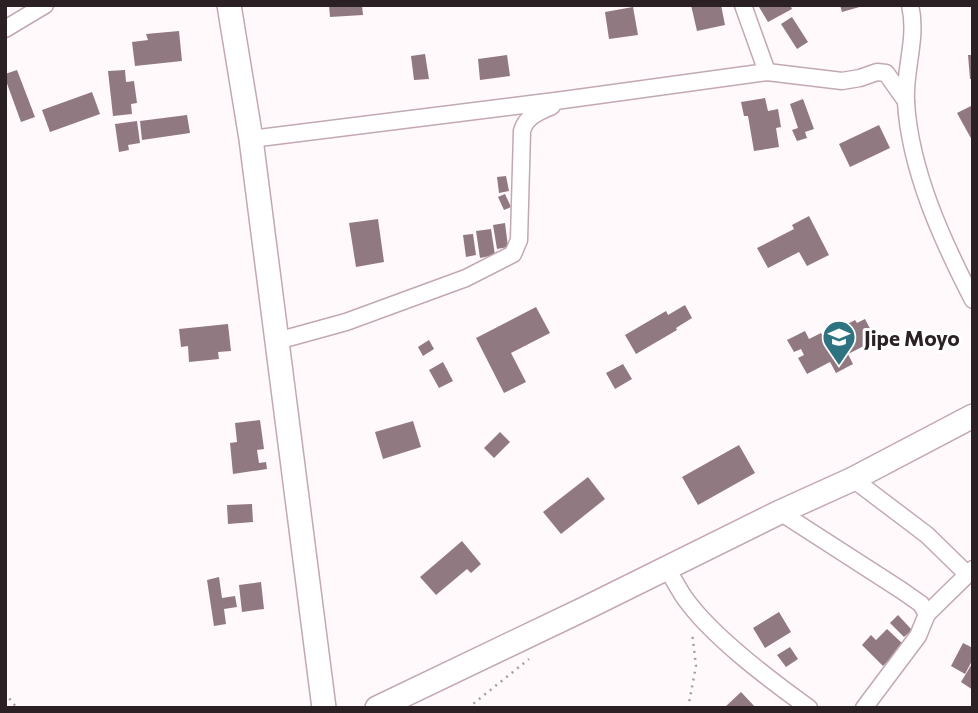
<svg xmlns="http://www.w3.org/2000/svg" width="978" height="713" viewBox="0 0 978 713" font-family="Commissioner,sans-serif">
<rect width="100%" height="100%" fill="#fff9fb"/>
<!-- building -->
<g fill="#917981">
<path d="M329,5H362L363,15L330,17Z"/>
<path d="M691,5H721L725,25L697,31Z"/>
<path d="M761,5H790L792,9L768,22L759,7Z"/>
<path d="M840,5H863V6L842,12Z"/>
<path d="M633,7L638,35L609,39L605,12Z"/>
<path d="M792,17L808,42L797,49L781,24Z"/>
<path d="M179,31L182,61L135,66L132,42L148,40L146,34Z"/>
<path d="M425,54L429,79L414,80L411,56Z"/>
<path d="M507,55L510,76L480,80L478,59Z"/>
<path d="M968,55H973V79H970Z"/>
<path d="M17,70L35,117L21,122L5,78V74Z"/>
<path d="M125,70L126,82L134,81L137,103L131,104L132,114L113,116L108,71Z"/>
<path d="M92,92L100,114L50,132L42,110Z"/>
<path d="M765,98L768,111L778,109L781,127L776,128L779,147L754,151L748,116H744L741,102Z"/>
<path d="M803,99L814,129L805,132L807,138L797,141L792,130L798,128L790,104Z"/>
<path d="M973,105V142L957,113Z"/>
<path d="M187,115L190,133L142,140L140,121Z"/>
<path d="M137,121L140,143L128,145L129,150L119,152L115,124Z"/>
<path d="M879,125L890,148L850,167L839,144Z"/>
<path d="M506,176L509,191L499,193L497,177Z"/>
<path d="M505,194L511,207L504,210L498,197Z"/>
<path d="M809,216L829,255L807,266L799,252L768,268L757,248L794,229L792,225Z"/>
<path d="M378,219L384,262L356,267L349,223Z"/>
<path d="M505,223L508,247L497,249L493,225Z"/>
<path d="M491,229L495,255L480,258L476,231Z"/>
<path d="M473,234L476,255L466,257L463,235Z"/>
<path d="M685,305L692,318L676,328L677,330L636,354L625,335L666,311L668,315Z"/>
<path d="M536,307L550,333L511,353L526,382L504,393L476,338Z"/>
<path d="M865,319L876,340L848,354L853,364L836,373L830,362L807,374L798,358L804,355L801,349L794,352L787,340L805,331L809,339L821,333L823,337L855,320L857,323Z"/>
<path d="M228,324L231,351L218,352L219,359L189,362L188,346L181,347L179,329Z"/>
<path d="M429,340L434,349L423,356L418,347Z"/>
<path d="M443,362L453,381L439,388L429,370Z"/>
<path d="M623,364L632,379L615,389L606,373Z"/>
<path d="M260,420L264,449L257,450L259,463L266,462L267,469L233,474L230,443L237,442L235,423Z"/>
<path d="M413,421L421,447L383,459L375,432Z"/>
<path d="M500,432L510,442L494,458L484,448Z"/>
<path d="M739,445L755,473L698,505L682,477Z"/>
<path d="M588,477L605,499L561,534L543,512Z"/>
<path d="M252,504L253,522L228,524L227,505Z"/>
<path d="M462,541L481,564L471,573L467,569L436,595L420,577Z"/>
<path d="M219,577L222,598L235,596L237,607L224,609L226,624L214,626L207,580Z"/>
<path d="M261,582L264,609L242,612L239,585Z"/>
<path d="M779,612L791,632L765,648L753,628Z"/>
<path d="M898,615L912,630L904,637L890,623Z"/>
<path d="M887,629L904,645L883,666L862,645L871,635L876,640Z"/>
<path d="M963,643L973,648V659L965,674L951,666Z"/>
<path d="M790,647L798,659L786,667L777,655Z"/>
<path d="M973,662V690L961,682Z"/>
<path d="M741,692L756,708H724Z"/>
</g>
<g fill="none" stroke-linecap="round" stroke-linejoin="round">
<defs>
<g id="street">
<path d="M743,5L767,72"/>
<path d="M910,5C918,38 904,69 906,102C910,170 942,240 973,300"/>
<path d="M5,29L45,5"/>
<path d="M251,139L563,100L767,72L842,81L860,78L877,72L886,73L906,101"/>
<path d="M277,341L346,322L466,278L513,254L519,240L522,131C526,116 539,112 552,106"/>
<path d="M853,479L927,535L967,574"/>
<path d="M780,512L901,590L921,604L927,614L918,636L864,708"/>
<path d="M667,569C673,578 678,588 684,597C711,636 770,680 809,708"/>
<path d="M927,614L973,569"/>
</g>
<g id="secondary">
<path d="M229,5L251,139L324,708"/>
<path d="M377,708L586,608L780,512L853,479L973,416"/>
</g>
</defs>
<!-- street casing -->
<use href="#street" stroke="#c2a9b0" stroke-width="19"/>
<!-- secondary casing -->
<use href="#secondary" stroke="#c2a9b0" stroke-width="26"/>
<!-- path -->
<g stroke="#a69fa1" stroke-width="2.5" stroke-dasharray="2 5" stroke-linecap="butt">
<path d="M5,693L17,708"/>
<path d="M468,708L529,659"/>
<path d="M688,708L696,666L692,632"/>
</g>
<!-- street -->
<use href="#street" stroke="#fff" stroke-width="16"/>
<!-- secondary -->
<use href="#secondary" stroke="#fff" stroke-width="23"/>
</g>
<!-- icons -->
<defs>
<symbol id="school-pin" viewBox="-11 -11 22 30"><path d="M0 17L-7.5 6A9.5 9.5 0 1 1 7.5 6Z" fill="#2d7381" stroke="#fff"/><path d="M0-5L7-2L0 1L-7-2ZM-4 1L0 2.5L4 1V4Q0 6-4 4Z" fill="#fff"/></symbol>
</defs>
<g fill-rule="evenodd">
<use href="#school-pin" x="820" y="318" width="38" height="52"/>
</g>
<g text-anchor="middle" dominant-baseline="central" stroke-width="6" stroke-linejoin="round" paint-order="stroke">
<!-- poi labels -->
<g font-size="21" font-weight="bold" fill="#2b2125" stroke="#fff" text-anchor="start">
<text x="864" y="337">Jipe Moyo</text>
</g>
</g>
<!-- border -->
<rect width="978" height="713" fill="none" stroke="#2b2125" stroke-width="14"/>
</svg>
